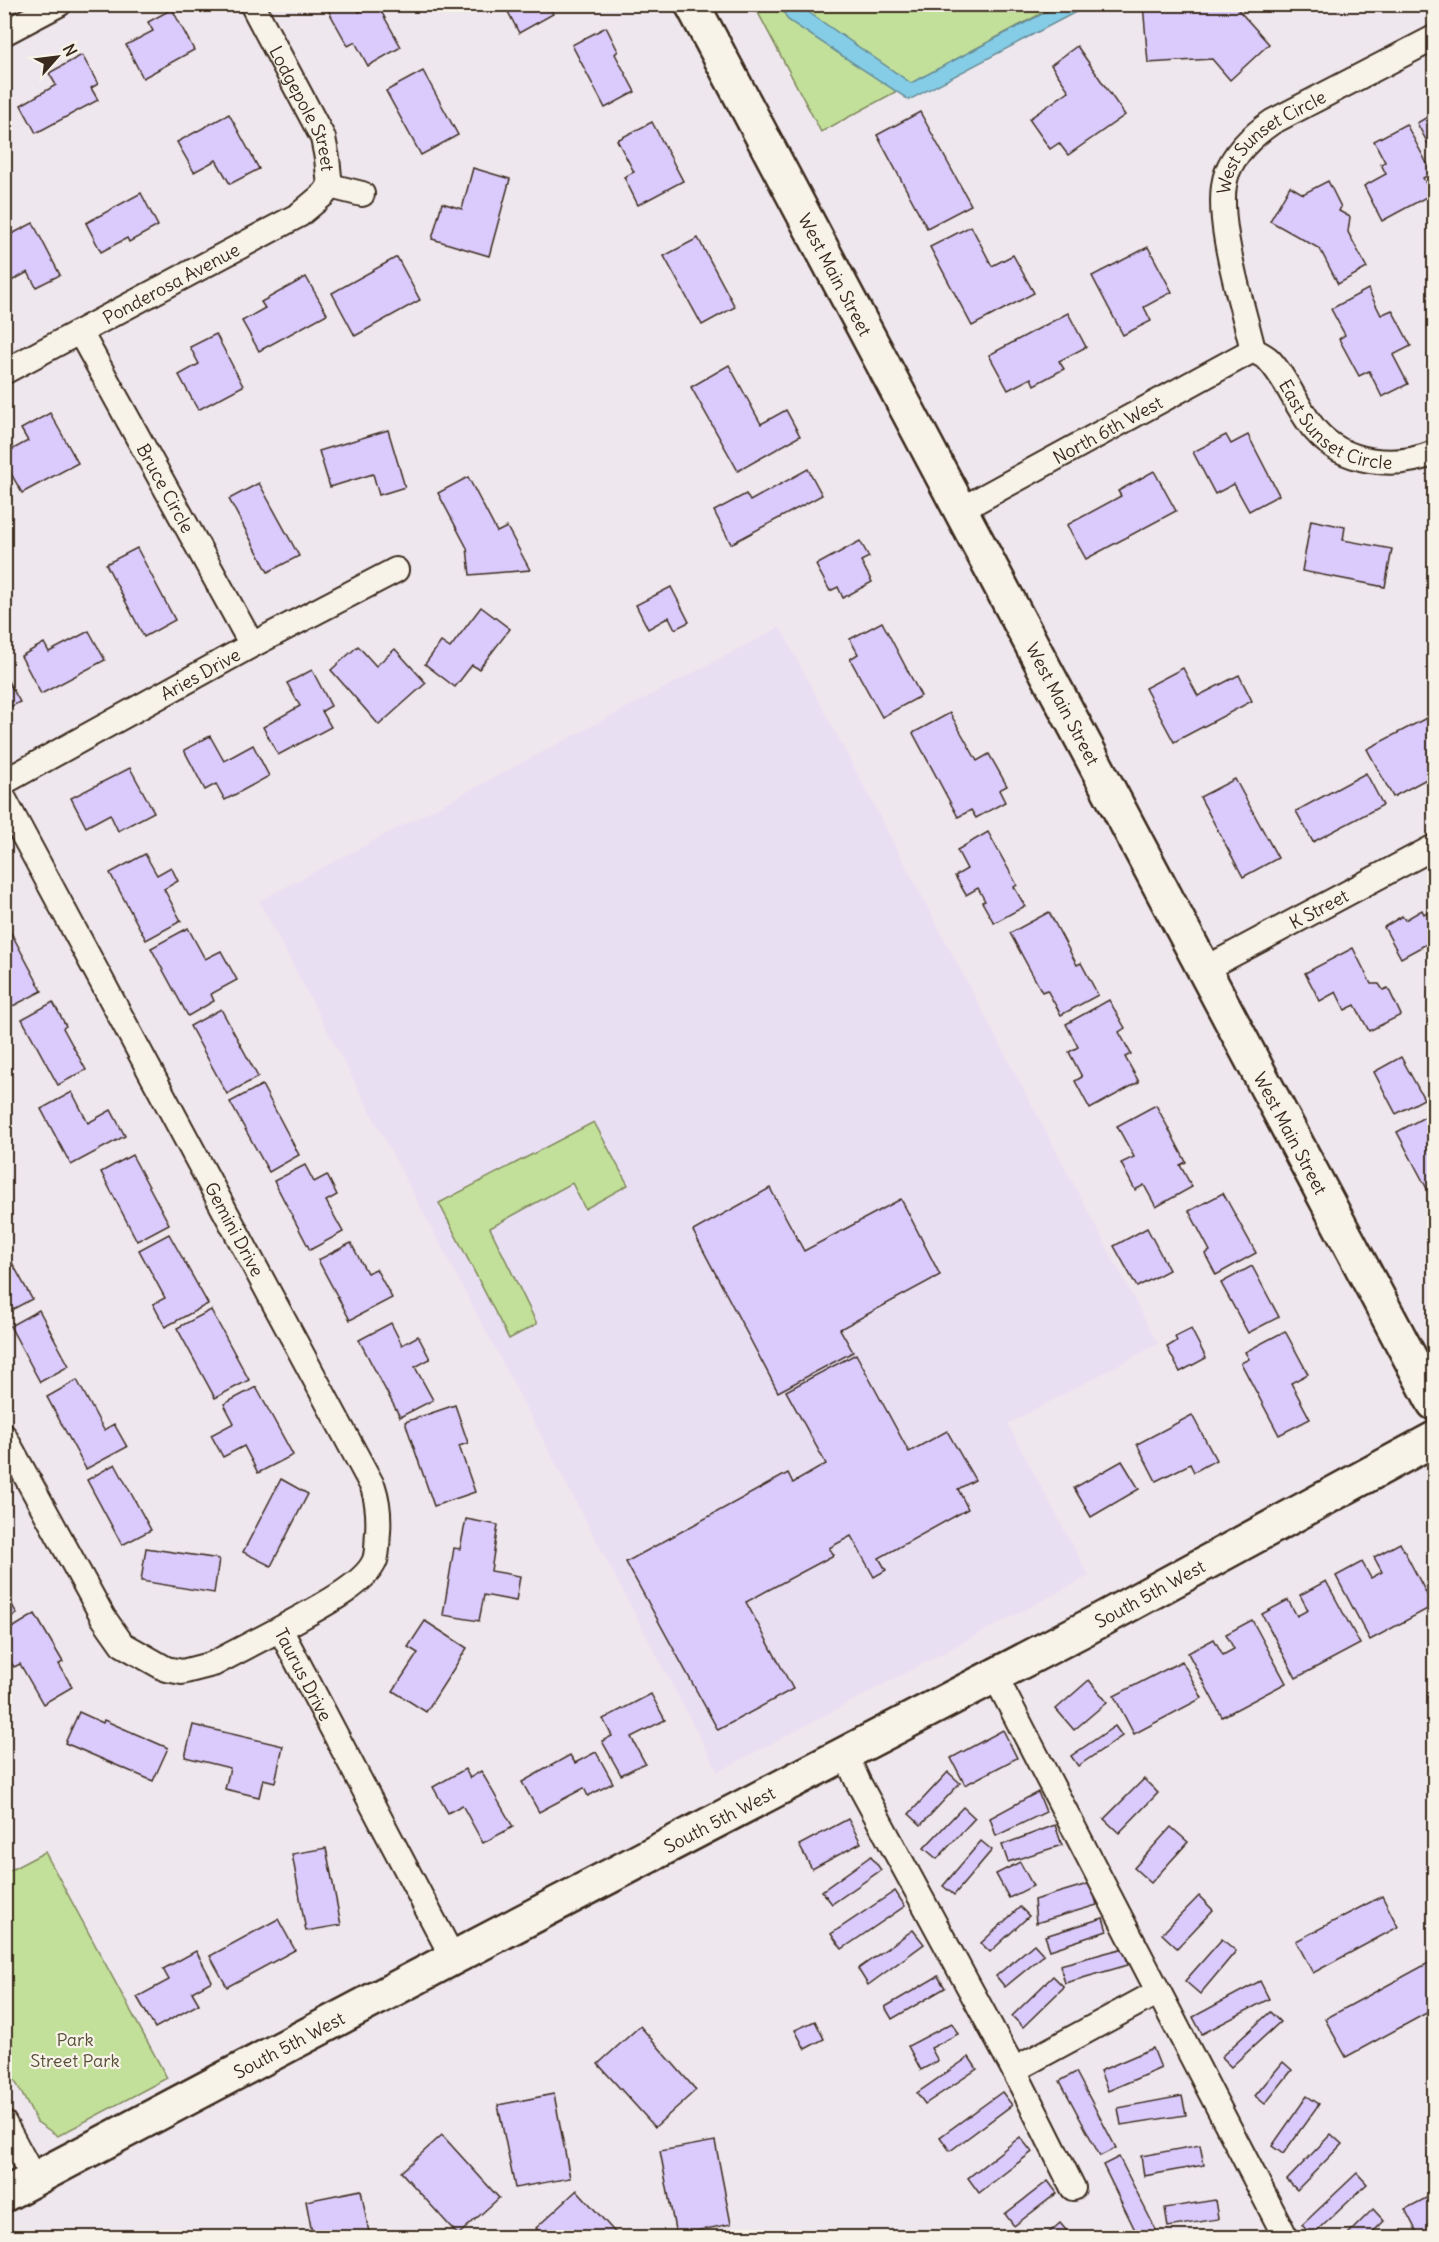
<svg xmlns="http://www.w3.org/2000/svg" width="1439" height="2242" viewBox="0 0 1439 2242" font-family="Delius,sans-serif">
<rect width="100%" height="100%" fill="#efe7ee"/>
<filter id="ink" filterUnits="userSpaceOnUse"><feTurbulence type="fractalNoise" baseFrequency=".0167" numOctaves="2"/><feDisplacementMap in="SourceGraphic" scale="12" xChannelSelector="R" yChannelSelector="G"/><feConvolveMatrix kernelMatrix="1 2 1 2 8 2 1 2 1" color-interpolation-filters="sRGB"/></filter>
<g filter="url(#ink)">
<!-- built -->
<path fill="#e9dff2" d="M780,627L1158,1344L1008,1424L1089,1576L718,1772L259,901Z"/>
<!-- green -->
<g fill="#c2e099" stroke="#7e855c" stroke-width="1.5">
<path d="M754,5H1057L821,132Z"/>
<path d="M594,1122L628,1185L585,1209L572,1183L490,1228L537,1324L509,1339L439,1203Z"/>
<path d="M45,1852L167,2078L58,2136L37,2122L5,2062V1873Z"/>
</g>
<!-- water -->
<path fill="#85cde6" stroke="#678c96" stroke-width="1.5" d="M780,5H798L911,83L1059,5H1089L909,100L788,20Z"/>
<!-- building -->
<g fill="#dbcbfd" stroke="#3b2a1e" stroke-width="1.5">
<path d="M339,4H355L359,12L377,4L401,47L368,66L355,42L348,46L328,10Z"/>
<path d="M504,4H548L553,14L519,33Z"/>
<path d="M1143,4H1233L1269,44L1230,80L1212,59L1148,63Z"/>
<path d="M172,9L194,50L143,78L126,45L153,31L148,22Z"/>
<path d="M606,27L618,51L615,54L635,92L605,108L572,45Z"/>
<path d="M1077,46L1125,115L1068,155L1059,143L1050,149L1029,119L1069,91L1051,65Z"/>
<path d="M82,55L98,84L91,88L98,100L36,133L21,105L56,85L49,73Z"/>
<path d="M423,71L458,135L421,155L386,91Z"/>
<path d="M920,112L971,205L927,228L877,135Z"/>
<path d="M1434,113V155L1417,123Z"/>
<path d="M229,114L259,169L230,184L216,160L194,172L177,142Z"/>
<path d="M652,122L683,181L638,205L624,177L634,172L617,140Z"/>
<path d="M1406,124L1432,173L1423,178L1432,194L1382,221L1364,186L1386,174L1381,164L1385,162L1374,141Z"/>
<path d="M473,168L510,179L489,256L432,239L442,203L462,209Z"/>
<path d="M1328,181L1341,207L1339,211L1350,217L1348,232L1367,268L1338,284L1320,249L1270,221L1290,186L1303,194Z"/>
<path d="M141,193L158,226L129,242L127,238L101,252L86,223Z"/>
<path d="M33,223L60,275L36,287L28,272L4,285V238Z"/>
<path d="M971,226L992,266L1013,255L1034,293L972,326L930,247Z"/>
<path d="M698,238L735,307L702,325L664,256Z"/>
<path d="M1148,247L1172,292L1144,307L1151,321L1123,335L1092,276Z"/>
<path d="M397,257L420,300L355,336L332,293Z"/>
<path d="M306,277L327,314L259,351L242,321L265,308L261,302Z"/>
<path d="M1368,289L1381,315L1392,310L1411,346L1393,355L1408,384L1382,397L1369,371L1359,376L1339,339L1345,335L1331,309Z"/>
<path d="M1068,313L1086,347L1059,361L1064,369L1034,385L1031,378L1008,390L989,355Z"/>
<path d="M216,334L243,386L198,410L179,375L199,364L190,347Z"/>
<path d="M729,365L761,424L786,410L800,436L738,471L691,387Z"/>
<path d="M50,413L78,463L22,493L4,461V454L28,441L21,429Z"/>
<path d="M388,430L405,487L379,495L373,474L330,487L319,451Z"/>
<path d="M1226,435L1231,444L1248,435L1279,495L1249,511L1234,484L1215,494L1193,452Z"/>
<path d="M808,469L822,495L731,544L714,511L746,494L750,501Z"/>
<path d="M1154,471L1176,511L1086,559L1067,525L1121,496L1118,491Z"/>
<path d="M468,477L497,532L507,527L530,570L470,575L467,548L438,493Z"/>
<path d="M259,483L299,556L268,572L229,499Z"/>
<path d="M1311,520L1345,527L1343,540L1392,549L1385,587L1302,571Z"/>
<path d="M860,541L869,557L861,561L872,582L843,598L838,587L830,591L816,565Z"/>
<path d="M137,548L175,620L144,637L106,564Z"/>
<path d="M671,587L689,622L675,629L669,617L648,629L636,605Z"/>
<path d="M481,607L510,629L479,669L472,665L455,687L425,664L441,642L450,648Z"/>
<path d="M882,622L921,696L882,717L850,659L858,654L850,639Z"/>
<path d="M89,631L105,660L41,694L21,656L44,643L49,652Z"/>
<path d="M358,646L376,666L395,649L426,683L379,725L331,670Z"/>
<path d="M1183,668L1198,696L1239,675L1252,701L1174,742L1145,688Z"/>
<path d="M312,670L331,706L322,711L331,727L278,755L263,727L300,706L287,683Z"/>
<path d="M4,674L20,702L4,710Z"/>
<path d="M950,713L977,761L989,754L1007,786L999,790L1005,802L976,818L971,810L958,817L913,733Z"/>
<path d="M1434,714V775L1393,797L1367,749Z"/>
<path d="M210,736L224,761L253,745L269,776L225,800L216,784L205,790L184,750Z"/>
<path d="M130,768L154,812L118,831L110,814L86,827L71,798Z"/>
<path d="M1366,773L1383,805L1313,842L1296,811Z"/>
<path d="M1235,779L1278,858L1243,877L1200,797Z"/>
<path d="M988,832L1017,885L1014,887L1025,906L994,923L982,902L985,901L978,888L966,895L955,876L967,869L957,850Z"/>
<path d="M145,854L157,875L171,867L178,881L164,889L181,921L146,940L110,873Z"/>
<path d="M1434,908V940L1401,958L1384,927L1402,916L1405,920L1422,910L1424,914Z"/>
<path d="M1049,912L1077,965L1081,963L1098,995L1061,1015L1047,990L1042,992L1010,933Z"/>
<path d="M8,927L42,991L11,1007L4,995V929Z"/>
<path d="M188,928L205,959L221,951L237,980L211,994L214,1001L188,1016L151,948Z"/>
<path d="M1353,948L1371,984H1379L1383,990L1388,988L1401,1015L1369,1031L1355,1005L1345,1010L1336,992L1320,1001L1305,973Z"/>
<path d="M1109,1000L1125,1028L1119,1032L1131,1054L1125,1057L1139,1082L1090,1109L1075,1081L1082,1077L1069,1052L1078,1047L1066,1024Z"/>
<path d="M53,1002L66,1026L63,1028L86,1070L58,1085L22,1019Z"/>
<path d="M221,1009L258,1077L227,1094L190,1026Z"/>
<path d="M1401,1057L1424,1099L1396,1114L1374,1072Z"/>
<path d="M262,1085L299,1155L269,1172L230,1102Z"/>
<path d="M72,1092L88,1123L111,1110L125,1136L71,1165L41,1109Z"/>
<path d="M1156,1105L1186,1162L1180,1165L1192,1187L1156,1207L1144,1185L1135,1190L1121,1163L1134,1157L1117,1126Z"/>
<path d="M1430,1114L1434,1122V1202L1397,1132Z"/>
<path d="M132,1155L169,1224L137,1241L101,1172Z"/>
<path d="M305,1165L314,1182L327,1175L337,1195L326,1201L343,1232L310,1250L274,1181Z"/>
<path d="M770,1188L804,1251L901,1199L940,1275L840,1329L853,1352L778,1392L693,1231Z"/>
<path d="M1223,1193L1256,1253L1216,1275L1205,1254L1210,1251L1189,1211Z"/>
<path d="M1147,1228L1169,1270L1137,1287L1114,1246Z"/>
<path d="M169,1234L208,1304L165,1327L153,1304L165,1298L139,1250Z"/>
<path d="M351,1243L367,1273L376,1269L392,1298L350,1320L318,1260Z"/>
<path d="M4,1248L32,1299L4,1314Z"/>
<path d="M1252,1266L1279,1317L1248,1333L1221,1283Z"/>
<path d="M39,1310L69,1366L40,1382L10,1326Z"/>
<path d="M211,1310L249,1380L215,1398L177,1328Z"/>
<path d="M391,1323L402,1345L418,1336L430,1359L415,1367L433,1400L400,1417L359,1340Z"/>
<path d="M1191,1329L1206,1358L1180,1372L1167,1347L1177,1341L1175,1337Z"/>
<path d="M1285,1331L1308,1374L1291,1383L1310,1419L1279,1435L1241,1363L1249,1359L1245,1352Z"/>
<path d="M856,1354L909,1452L947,1431L975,1480L958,1489L968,1509L879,1558L886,1570L874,1577L851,1536L829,1548L834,1555L746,1602L793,1689L718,1730L626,1562L788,1473L793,1483L826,1464L786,1391Z"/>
<path d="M77,1380L104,1430L114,1424L127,1447L86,1469L47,1397Z"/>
<path d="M256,1387L293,1455L258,1473L244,1446L223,1457L211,1435L234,1423L224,1404Z"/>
<path d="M455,1405L468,1443L459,1446L475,1492L434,1506L405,1422Z"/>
<path d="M1192,1415L1216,1460L1194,1472L1190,1464L1156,1481L1137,1444Z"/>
<path d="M1122,1461L1139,1489L1091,1517L1074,1488Z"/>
<path d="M115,1464L151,1530L122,1545L87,1480Z"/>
<path d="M281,1479L308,1494L271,1566L243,1552Z"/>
<path d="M466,1519L498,1525L491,1571L520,1576L516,1601L484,1595L479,1621L443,1615L454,1548L460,1549Z"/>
<path d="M1400,1543L1433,1606L1370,1640L1336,1576L1362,1562L1371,1578L1382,1572L1374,1557Z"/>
<path d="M146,1548L219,1559L214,1593L141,1581Z"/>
<path d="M1326,1581L1360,1644L1296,1678L1262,1614L1288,1600L1297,1616L1308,1610L1300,1595Z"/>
<path d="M4,1590L17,1614L4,1621Z"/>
<path d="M35,1614L63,1662L59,1664L72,1687L43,1704L20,1664L14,1667L4,1652V1633Z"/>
<path d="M1252,1620L1286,1683L1222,1717L1188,1653L1214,1639L1223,1655L1234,1649L1226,1634Z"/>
<path d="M425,1621L467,1648L426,1712L393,1691L418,1653L408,1647Z"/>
<path d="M1182,1661L1202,1698L1134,1734L1114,1696Z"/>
<path d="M1089,1680L1107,1702L1074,1730L1056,1709Z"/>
<path d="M651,1694L665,1720L631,1737L645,1763L621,1775L602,1741L612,1736L603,1719Z"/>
<path d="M79,1712L103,1723L104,1720L168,1748L153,1781L65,1743Z"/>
<path d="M193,1725L283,1746L275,1782L263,1779L259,1797L225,1789L230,1768L185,1757Z"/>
<path d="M1115,1726L1122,1736L1078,1766L1071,1756Z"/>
<path d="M1003,1730L1017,1758L965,1785L951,1758Z"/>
<path d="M596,1752L613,1783L588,1796L584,1788L539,1812L522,1782L570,1755L575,1763Z"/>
<path d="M465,1769L470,1778L481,1771L513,1827L483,1843L462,1805L448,1813L433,1787Z"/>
<path d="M948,1772L960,1783L921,1825L909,1814Z"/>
<path d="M1144,1779L1158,1793L1119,1833L1104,1819Z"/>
<path d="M1038,1792L1046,1812L996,1836L990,1818Z"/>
<path d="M963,1807L975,1818L937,1859L924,1848Z"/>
<path d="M848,1819L861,1843L812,1869L799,1845Z"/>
<path d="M1055,1825L1062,1845L1008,1862L1002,1845Z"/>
<path d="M1171,1827L1188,1842L1151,1883L1134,1868Z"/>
<path d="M981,1841L992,1850L954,1895L943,1886Z"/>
<path d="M326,1848L341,1925L306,1931L292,1854Z"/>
<path d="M871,1856L881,1870L832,1904L822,1891Z"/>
<path d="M1020,1862L1033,1886L1009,1898L996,1874Z"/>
<path d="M1091,1883L1097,1905L1036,1923L1034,1900Z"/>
<path d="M895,1891L905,1906L842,1949L831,1934Z"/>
<path d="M1199,1896L1213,1910L1177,1948L1162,1934Z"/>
<path d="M1382,1896L1398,1927L1313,1973L1296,1941Z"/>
<path d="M1020,1907L1029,1916L990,1952L981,1943Z"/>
<path d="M1103,1918L1107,1931L1050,1950L1045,1936Z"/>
<path d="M278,1919L295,1950L227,1987L210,1956Z"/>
<path d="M913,1930L924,1944L868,1985L858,1969Z"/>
<path d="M1222,1939L1236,1951L1200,1994L1185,1981Z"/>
<path d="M1034,1944L1044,1955L1005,1987L996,1976Z"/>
<path d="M1124,1948L1128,1965L1065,1983L1060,1965Z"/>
<path d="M196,1951L212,1981L192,1992L199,2004L155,2028L137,1997L169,1980L163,1969Z"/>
<path d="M1434,1960V2009L1346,2057L1325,2019Z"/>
<path d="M938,1976L945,1988L892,2019L885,2007Z"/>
<path d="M1053,1976L1064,1987L1023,2027L1012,2016Z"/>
<path d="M1260,1981L1269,1999L1202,2034L1193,2017Z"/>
<path d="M1270,2012L1280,2022L1231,2067L1221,2057Z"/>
<path d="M815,2021L824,2039L805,2049L795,2030Z"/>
<path d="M952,2023L958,2034L931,2048L938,2061L921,2070L908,2046Z"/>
<path d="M640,2026L696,2090L655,2127L598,2064Z"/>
<path d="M1153,2048L1161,2068L1108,2091L1100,2071Z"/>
<path d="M969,2057L977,2069L925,2104L917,2093Z"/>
<path d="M1283,2062L1292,2070L1265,2104L1255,2096Z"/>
<path d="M1076,2072L1116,2148L1100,2156L1060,2081Z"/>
<path d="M1002,2092L1012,2105L950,2151L940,2137Z"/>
<path d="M554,2094L570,2178L515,2188L498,2105Z"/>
<path d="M1182,2096L1186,2115L1121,2125L1118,2108Z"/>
<path d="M1307,2096L1319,2104L1283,2154L1272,2146Z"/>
<path d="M1331,2134L1342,2144L1297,2190L1287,2180Z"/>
<path d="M442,2135L499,2198L458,2235L401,2172Z"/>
<path d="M1020,2137L1032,2152L979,2193L968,2178Z"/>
<path d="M715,2141L731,2224L676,2235L660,2151Z"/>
<path d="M1200,2145L1204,2165L1144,2176L1141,2156Z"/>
<path d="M1119,2157L1159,2236L1157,2238H1139L1103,2165Z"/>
<path d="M1357,2173L1367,2184L1312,2236L1302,2225Z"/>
<path d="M1048,2181L1057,2193L1014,2226L1005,2214Z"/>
<path d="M361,2190L370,2238H313L306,2201Z"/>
<path d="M577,2190L620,2238H545L536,2228Z"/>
<path d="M1434,2194V2238H1420L1405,2209Z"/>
<path d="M1215,2200L1218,2219L1168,2227L1165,2208Z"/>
<path d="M1373,2209L1384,2221L1367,2238H1344Z"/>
<path d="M1060,2223L1072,2237L1043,2238Z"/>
</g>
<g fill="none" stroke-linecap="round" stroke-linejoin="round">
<defs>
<g id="street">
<path id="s1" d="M252,4L323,138L327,158L330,186"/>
<path d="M4,33L59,4"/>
<path d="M330,186L362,194"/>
<path id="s2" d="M80,332L252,645"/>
<path id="s3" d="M1253,350C1243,306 1212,214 1227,173C1235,151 1253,135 1272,122L1434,38"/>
<path id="s4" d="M1253,350C1258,353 1265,356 1269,360C1288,380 1297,409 1315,430C1344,464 1395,469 1434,453"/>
<path id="s5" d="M4,372L299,215L324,194L330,186"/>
<path id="s6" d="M960,510L1253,350"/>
<path id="s7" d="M4,782L252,645L396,570"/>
<path id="s8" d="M4,799L373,1487C378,1502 379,1517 378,1532C377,1541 378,1551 375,1560C365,1587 305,1614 280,1629"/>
<path id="s9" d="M1203,968L1222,960L1434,847"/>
<path id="s10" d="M4,1436L103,1617L122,1644L166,1669L182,1672L213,1664L280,1629L453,1958"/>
<path d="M994,1674L1286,2238"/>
<path d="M845,1753L858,1782L1014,2070L1073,2188"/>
<path d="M1014,2070L1158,1992"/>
<path d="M4,2123L34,2179"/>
</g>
<g id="secondary">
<path id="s11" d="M4,2195L453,1958L1086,1628L1434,1439"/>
</g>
<g id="primary">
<path id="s12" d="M692,4L1434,1403"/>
</g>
</defs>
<!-- street casing -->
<use href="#street" stroke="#3b2a1e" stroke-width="28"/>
<!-- secondary casing -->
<use href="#secondary" stroke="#3b2a1e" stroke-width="38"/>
<!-- primary casing -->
<use href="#primary" stroke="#3b2a1e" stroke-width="38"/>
<!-- street -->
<use href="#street" stroke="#f7f3e8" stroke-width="24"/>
<!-- secondary -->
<use href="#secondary" stroke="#f7f3e8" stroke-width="33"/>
<!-- primary -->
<use href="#primary" stroke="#f7f3e8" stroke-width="33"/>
</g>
</g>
<g text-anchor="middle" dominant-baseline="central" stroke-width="4.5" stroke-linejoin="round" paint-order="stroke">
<!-- street labels -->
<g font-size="18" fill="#3b2a1e" stroke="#f7f3e8">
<text stroke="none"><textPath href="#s1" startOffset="117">Lodgepole Street</textPath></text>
<text stroke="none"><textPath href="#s3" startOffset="234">West Sunset Circle</textPath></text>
<text stroke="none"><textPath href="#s12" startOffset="306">West Main Street</textPath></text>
<text stroke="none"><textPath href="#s5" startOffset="189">Ponderosa Avenue</textPath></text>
<text stroke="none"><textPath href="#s4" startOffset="117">East Sunset Circle</textPath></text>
<text stroke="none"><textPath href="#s6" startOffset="168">North 6th West</textPath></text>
<text stroke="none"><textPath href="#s2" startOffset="178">Bruce Circle</textPath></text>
<text stroke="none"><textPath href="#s7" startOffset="224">Aries Drive</textPath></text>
<text stroke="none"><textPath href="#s12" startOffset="792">West Main Street</textPath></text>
<text stroke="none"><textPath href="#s9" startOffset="130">K Street</textPath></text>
<text stroke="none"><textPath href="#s12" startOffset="1278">West Main Street</textPath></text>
<text stroke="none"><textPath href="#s8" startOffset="488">Gemini Drive</textPath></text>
<text stroke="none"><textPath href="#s11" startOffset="1294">South 5th West</textPath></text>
<text stroke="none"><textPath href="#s10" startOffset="465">Taurus Drive</textPath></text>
<text stroke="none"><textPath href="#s11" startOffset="808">South 5th West</textPath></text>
<text stroke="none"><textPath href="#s11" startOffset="322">South 5th West</textPath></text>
</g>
<!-- park labels -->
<g font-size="18" fill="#564e37" stroke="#f7f3e8">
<text x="75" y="2039">Park<tspan x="75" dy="21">Street Park</tspan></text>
</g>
</g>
<!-- margin -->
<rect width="1439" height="2242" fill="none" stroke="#f7f3e8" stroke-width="24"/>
<rect x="12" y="12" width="1415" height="2218" fill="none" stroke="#3b2a1e" stroke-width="2" filter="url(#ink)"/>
<!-- north arrow -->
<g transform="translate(57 57) rotate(62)" stroke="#f7f3e8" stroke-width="4.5" paint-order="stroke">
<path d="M0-4.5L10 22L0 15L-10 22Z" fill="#3b2a1e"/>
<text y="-9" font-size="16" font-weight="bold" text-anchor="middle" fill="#3b2a1e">N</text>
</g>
</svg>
